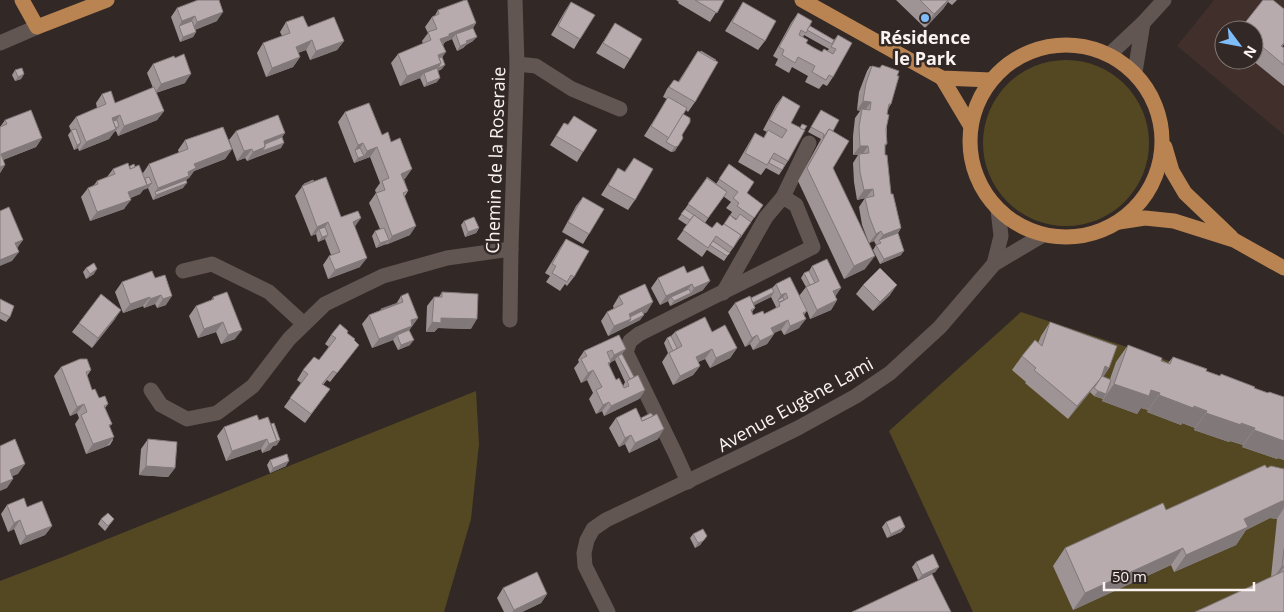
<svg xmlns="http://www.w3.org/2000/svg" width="1284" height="612" viewBox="0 0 1284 612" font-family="'Open Sans',sans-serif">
<rect width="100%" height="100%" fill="#322825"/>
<!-- built -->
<path fill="#402f2b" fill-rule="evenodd" d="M1214,0H1284V135L1177,46ZM1224,30H1254V60H1224Z"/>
<!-- green -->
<g fill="#544823">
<circle cx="1066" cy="143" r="83"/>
<path d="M1021,312L1284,399V612H973L889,431Z"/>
<path d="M476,391L479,444L471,519L444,612H0V581L65,556Z"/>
</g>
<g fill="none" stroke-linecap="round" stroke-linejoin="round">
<!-- minor -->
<g stroke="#625653" stroke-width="15">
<path d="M0,43L37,27"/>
<path d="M1110,54L1143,23L1164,0"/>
<path d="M517,64L536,66L572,89L620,109"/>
<path d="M1135,72L1143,23"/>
<path d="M994,264L1001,236L998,210"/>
<path d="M183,271L212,264L269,292L304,324"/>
<path d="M723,293L766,217L783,197L809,143"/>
<path d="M510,320L511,249L517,64L515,0"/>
<path d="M151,390L161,405L187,419L217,413L253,386L289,339L325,304L383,276L447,258L511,249"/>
<path d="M688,482L675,453L626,352L630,341L639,334L813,247L796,205L783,197"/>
<path d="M608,612L585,566L584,553L587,540L593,529L606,520L745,454L798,428L856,396L890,373L940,327L994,264L1043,235"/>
</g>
<!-- major -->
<g stroke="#b98452" stroke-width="15">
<path d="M22,0L37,27L107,0"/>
<path d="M802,0L942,78L991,80"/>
<circle cx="1066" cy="141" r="96"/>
<path d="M942,78L970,125"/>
<path d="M1165,147L1172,171L1185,193L1231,237"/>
<path d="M1119,222L1145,218L1174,221L1234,240L1284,268"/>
</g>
</g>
<!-- wall -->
<g fill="#9e9395" fill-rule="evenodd">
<path d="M676,0H724L710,22L678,3L679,2Z"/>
<path d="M896,0H957L952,5L948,2L943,9L925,28Z"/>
<path d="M1263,0L1284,44L1282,47L1284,48V86L1252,60H1254V30H1240Z"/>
<path d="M571,2L580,39L574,49L551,35L565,11Z"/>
<path d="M743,2L765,41L758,50L725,31Z"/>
<path d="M177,8L217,21L195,30L196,32L193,37L180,42L171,17Z"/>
<path d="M438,10L476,23L473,28V41L466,45L463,48L457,51L452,39L445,42L443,45L442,69L438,71L437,82L424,87L420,78L400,86L391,63L398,54L423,44L422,41L428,33L425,27L432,17H434Z"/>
<path d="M798,13L810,26L834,40L838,35L833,77L827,86L823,84L819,89L805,82L808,76L792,67L789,73L775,65L778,59L773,56L791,23ZM804,35L829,49L827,51L824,49L822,52L806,43L803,38Z"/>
<path d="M286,22L308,27L344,41L337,50L310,60L306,50L298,53L300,57L293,67L266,77L257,53L263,43L282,36L280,32Z"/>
<path d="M615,23L630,59L624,69L596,53Z"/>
<path d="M698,51L695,102L688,112L686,110L683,114L682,135L675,151L671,152L644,136L667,99L663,97L667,89L674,80L678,82Z"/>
<path d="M153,64L185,83L156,93L164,111L157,120L118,136L116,131L114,132L109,139L79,151L78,148L74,150L68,135L71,131L69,126L76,117L97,108L96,103L102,94L115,103L153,88L147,73Z"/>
<path d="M882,65L897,76L891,104L888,109L887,114V144L885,146V155L891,194L901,228L898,233L901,255L880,264L873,250L876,245L874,241L869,243L862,225L859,207L865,198L857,200L854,182L853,163L858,155H853V136L855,118L860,111L857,110L859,92L867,71L870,66L879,68Z"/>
<path d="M15,70L24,74L21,79L15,81L12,75Z"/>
<path d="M783,96L791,123L788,161L779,175L766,168L761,175L738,162L749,143L755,133L763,138L767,132L763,130L776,105Z"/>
<path d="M821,110L833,131V168L865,269L844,279L798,181L821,139L808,132Z"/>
<path d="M345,112L382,135L405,179H404L408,191L405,196L410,235L376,248L372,236L375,231L380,229L369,203L376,193L375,190L380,183L370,157L354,163L338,122Z"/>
<path d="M574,116L583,152L577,162L550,145L564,123L568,124Z"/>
<path d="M5,120L42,138L36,147L3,160L5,165L0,173V127Z"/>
<path d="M236,131L285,133L282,137L281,148L247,161L245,158L237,161L229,140Z"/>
<path d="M185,140L232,149L225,159L194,171L189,178L187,179L186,180L183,188L153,200L148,188L144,189L140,194L130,198L124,209L90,221L81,197L88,188L94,185L97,181L107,177L113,169L130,166L135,167L143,173L149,164L179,153L178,150Z"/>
<path d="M634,158L635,200L628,210L601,195L618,168L624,172Z"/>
<path d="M729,164L747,193L763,205L724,261L707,250L709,247L702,257L677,239L687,225L678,219L707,177L716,184ZM723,196L731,202L726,208L732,212L730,215L736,219L722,226L712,228L705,223Z"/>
<path d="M304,184L341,217L355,227L360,267L328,279L323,265L329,256L331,255L325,239L318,242L316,234L311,236L295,196Z"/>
<path d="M583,197L589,234L583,244L562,232L576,206Z"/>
<path d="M464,221L479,228L476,233L465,237L461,225Z"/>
<path d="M566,239L574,277L567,286L565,284L560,291L546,282L550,276L545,273L560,248Z"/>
<path d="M812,266L835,296L837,300L831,310L810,319L807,311L804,315L799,328L784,335L781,330L773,333L774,334L767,344L753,350L750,344L745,347L728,312L735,303L751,298L772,288L776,284L799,296L806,287L801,278L804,273L809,271ZM771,297L776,307L775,309L764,314L753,315L752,312L755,308L754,305Z"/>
<path d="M86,268L94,274L86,279L83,272Z"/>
<path d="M152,271L166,305L157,308L155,304L144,308L143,306L123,313L115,292L122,282Z"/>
<path d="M687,273L703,290L670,306L668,301L660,305L651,288L658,278Z"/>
<path d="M863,285L890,295L873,311L856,294Z"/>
<path d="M442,292L471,329L438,328L434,332H426L427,306L434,297H439Z"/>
<path d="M401,296L418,318L409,330L410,345L398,350L393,340L372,348L362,324L369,315L396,304Z"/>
<path d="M619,296L647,312L643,314L640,320L608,336L601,321L607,312L614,309L613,306Z"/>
<path d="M213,297L235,339L221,344L216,332L198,338L189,316L196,306L211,301Z"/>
<path d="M0,299L10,317L6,322L0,319Z"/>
<path d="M115,319L92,348L72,332L79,323Z"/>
<path d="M1050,322L1109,368L1103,377L1110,379L1116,362L1128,345L1168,363L1173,357L1206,371L1268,393L1284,397V460L1278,458L1277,459L1242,447L1243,445L1230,441L1229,442L1194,430L1195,428L1182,423L1181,425L1147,412L1148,410L1141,408L1137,414L1102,401L1103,399L1094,396L1090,392L1068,419L1025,383L1026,382L1012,370L1022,356L1038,343L1041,336Z"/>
<path d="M675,332H712L737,348L730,358L710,368L705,359L698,362L700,366L693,375L673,385L662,362L668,353L664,343L667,338L671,336Z"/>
<path d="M347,333L354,341L359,345L330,382L327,380L323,385L330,389L305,423L284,407L301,383L297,380L303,370L319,360L329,347L325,344L331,335Z"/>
<path d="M619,335L622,354L634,377L645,390L639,399L604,416L602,411L596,414L589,399L593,393L587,380L581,383L574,368L579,362L578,360L584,351ZM615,360L625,382L623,386L616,380L609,365L611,362Z"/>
<path d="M61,367L91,370L87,376L92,390L99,398L108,404L105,408L112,424L109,427L113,440L110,445L86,454L75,424L79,418L77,413L70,416L54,376Z"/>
<path d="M616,418H641L658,439L629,453L625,444L619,447L609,428Z"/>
<path d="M259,420L277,445L273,446L270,450L262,453L261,449L226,461L217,436L224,427Z"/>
<path d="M148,439L175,468L168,477L139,475L141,449Z"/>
<path d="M270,460L286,466L270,473L267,465Z"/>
<path d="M1267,468L1284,469V612L1271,577L1277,519L1270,518L1246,530L1236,545L1174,572L1171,565L1073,610L1053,566L1065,548L1166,510Z"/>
<path d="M7,505L27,507L52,526L45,535L20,545L14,529L8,532L1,514Z"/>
<path d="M101,519H114L105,531L98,524Z"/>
<path d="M886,522L905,527L901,532L887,538L882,527Z"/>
<path d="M693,534L707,536L700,545L695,548L690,538Z"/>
<path d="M916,562L939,567L935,572L918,580L912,567Z"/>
<path d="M503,588L547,594L541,603L522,612H504L497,598Z"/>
</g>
<!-- shaded-wall -->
<g fill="#817879">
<path d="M948,0H949L943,9L925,28L934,14Z"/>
<path d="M223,12L217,21L191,31L197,22Z"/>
<path d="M195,16L189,25L179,26L182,21Z"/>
<path d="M476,23L470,32L456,34L452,39L445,42L443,45L440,39L449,34Z"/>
<path d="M196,32L193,37L180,42L183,37Z"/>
<path d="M477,37L473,41L466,45L463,48L457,51L460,46L466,41Z"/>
<path d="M312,40L306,50L289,56L296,47Z"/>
<path d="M344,41L337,50L310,60L316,51Z"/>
<path d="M446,52L439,62L438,55Z"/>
<path d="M300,57L293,67L266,77L272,68Z"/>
<path d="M441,63L434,72L424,73L420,78L400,86L407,76Z"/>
<path d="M445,65L442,69L434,72L438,68Z"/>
<path d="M24,74L21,79L15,81L18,77Z"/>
<path d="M191,74L185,83L155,93L161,84Z"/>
<path d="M440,78L437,82L424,87L427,83Z"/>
<path d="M863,101L871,102L864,112L862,109L860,111L857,110Z"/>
<path d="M164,111L157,120L118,136L124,126Z"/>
<path d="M120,115L114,124L112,118Z"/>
<path d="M119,126L109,139L79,151L86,142Z"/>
<path d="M285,133L278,142L265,147L259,156L247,161L253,152L264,141Z"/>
<path d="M42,138L36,147L0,161L1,154Z"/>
<path d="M81,143L78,148L74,150L77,145Z"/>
<path d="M284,143L281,148L259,156L262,151Z"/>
<path d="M363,143L357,153L355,150L358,145Z"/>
<path d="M678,146L675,151L671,152L675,147Z"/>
<path d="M860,146H868L862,155L859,154L858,155H853Z"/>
<path d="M377,147L370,157L354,163L358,158L364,156L367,151Z"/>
<path d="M232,149L225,159L194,171L189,178L187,179L183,185L187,183L183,188L153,200L156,195L155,192L158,188L194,164Z"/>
<path d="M252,149L245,158L237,161L244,151Z"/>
<path d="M5,165L0,173V167Z"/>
<path d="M412,169L405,179L395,183L401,174Z"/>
<path d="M152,183L148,188L144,190L147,185Z"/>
<path d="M147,185L140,194L122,202L128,192Z"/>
<path d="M873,189L866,198L857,200L864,190Z"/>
<path d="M131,200L124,209L90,221L97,212Z"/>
<path d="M361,218L354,228L353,222Z"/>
<path d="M328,222L322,232L319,229L316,234L311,236L317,227Z"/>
<path d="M416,226L410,235L386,245L392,236Z"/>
<path d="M479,228L476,233L465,237L468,232Z"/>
<path d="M901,228L894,237L879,240L876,244L883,235Z"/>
<path d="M881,231L874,241L869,243L876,234Z"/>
<path d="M328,235L325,239L318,242L322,237Z"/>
<path d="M23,240L16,250L15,243Z"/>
<path d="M389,240L385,244L376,248L380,243Z"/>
<path d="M904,251L901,255L880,264L884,259Z"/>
<path d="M19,252L12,261L0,266V260Z"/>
<path d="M875,256L865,269L844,279L854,266Z"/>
<path d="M367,258L360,267L328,279L335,270Z"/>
<path d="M97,269L94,274L86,279L90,274Z"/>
<path d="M710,281L703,290L670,306L674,301L691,293L694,288Z"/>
<path d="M692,284L685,293L671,297L668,301L660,305L666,296Z"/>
<path d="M897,285L890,295L873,311L880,302Z"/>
<path d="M841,288L835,297L833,291Z"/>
<path d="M774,292L771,297L745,310L748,305Z"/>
<path d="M786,293L779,302L778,300L775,304L781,295Z"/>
<path d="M161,295L155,304L144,308L150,299Z"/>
<path d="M172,296L166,305L157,308L163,299Z"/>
<path d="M150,297L143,306L123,313L130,304Z"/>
<path d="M837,300L831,310L810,319L817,310Z"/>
<path d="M653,302L647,312L630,319L644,315L640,320L608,336L614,326L629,314Z"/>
<path d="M121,310L115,319L92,348L98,338Z"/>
<path d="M418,318L406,335H397L393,340L372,348L379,339L411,320Z"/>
<path d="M441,318L477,319L471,329L438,328L434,332H426L432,322Z"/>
<path d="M806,319L799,328L784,335L790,326Z"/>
<path d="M788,320L781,330L764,338L771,328Z"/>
<path d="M223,322L216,332L198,338L204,329Z"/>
<path d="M242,330L235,339L221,344L228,335Z"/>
<path d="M774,334L767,344L753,350L760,341Z"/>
<path d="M757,335L750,344L745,347L752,338Z"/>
<path d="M414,340L410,345L398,350L401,345Z"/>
<path d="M737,348L730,358L710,368L716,358Z"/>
<path d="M626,349L619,358L618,356L615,360L611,362L605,372L601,373L614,355Z"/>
<path d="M712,349L705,359L689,366L696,357Z"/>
<path d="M700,366L693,375L673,385L680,376Z"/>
<path d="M1105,366L1109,368L1100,382L1099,381L1090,392L1068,419Z"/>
<path d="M593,370L587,380L581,383L588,373Z"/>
<path d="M1114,384L1151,390L1160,393L1148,410L1141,408L1137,414L1102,401Z"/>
<path d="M645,390L639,399L604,416L611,406Z"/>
<path d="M1098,391L1106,394L1103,399L1094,396Z"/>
<path d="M1159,395L1207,411L1195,428L1182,423L1181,425L1147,412Z"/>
<path d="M609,402L602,411L596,414L603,405Z"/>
<path d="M84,404L77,413L70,416L77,407Z"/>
<path d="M1206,413L1241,423L1255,428L1243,445L1230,441L1229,442L1194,430Z"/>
<path d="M664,429L658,439L629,453L635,443Z"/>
<path d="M1254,430L1284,441V460L1278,458L1277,459L1242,447Z"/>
<path d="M631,435L625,444L619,447L625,438Z"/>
<path d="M114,437L107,446L86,454L93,444Z"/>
<path d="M267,439L261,449L226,461L232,451Z"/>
<path d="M280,440L277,445L273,446L270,450L262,453L269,444Z"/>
<path d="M289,461L286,466L270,473L273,468Z"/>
<path d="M25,464L18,474L3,480L10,470Z"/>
<path d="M146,466L175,468L168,477L139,475Z"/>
<path d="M13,479L7,488L0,491V484Z"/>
<path d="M1282,501H1284V508L1277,519L1270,518L1246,530L1236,545L1174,572L1186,555L1244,519Z"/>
<path d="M20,520L14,529L8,532L14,523Z"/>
<path d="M52,526L45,535L20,545L26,536Z"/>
<path d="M905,527L901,532L887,538L891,534Z"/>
<path d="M703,541L700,545L695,548L698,543Z"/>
<path d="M1183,548L1171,565L1073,610L1085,593Z"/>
<path d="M1282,566H1284V567L1272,583H1270Z"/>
<path d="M939,567L935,572L918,580L922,575Z"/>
<path d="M547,594L541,603L522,612H512L514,610Z"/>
</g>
<!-- building -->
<g fill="#b8abad" stroke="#817879">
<path d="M198,0H219L223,12L197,22L195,16L182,21L177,8Z"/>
<path d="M465,0H467L476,23L449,34V36L440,39L446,52L438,55L441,63L407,76L398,54L431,40L428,32L437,29L432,17L439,14L438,10Z"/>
<path d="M695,0H724L717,13Z"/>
<path d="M920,0H948L934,14Z"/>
<path d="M1263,0H1273L1284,9V43L1281,46L1284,48V65L1254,40V30H1241L1240,29Z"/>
<path d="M571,2L595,15L580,39L558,26Z"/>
<path d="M743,2L776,21L765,41L732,22Z"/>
<path d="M798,13L812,21L806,33L801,30L799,35L808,40L806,43L814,48L822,52L824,49L833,54L836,49L831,47L838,35L852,43L833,77L829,75L826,80L812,72L815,66L798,57L795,63L782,55L784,50L779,47Z"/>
<path d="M303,16L308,27L334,17L344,41L316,51L312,40L296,47L300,57L272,68L263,43L290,33L286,22Z"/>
<path d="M192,21L196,32L183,37L179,26Z"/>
<path d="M615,23L642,39L630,59L603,43Z"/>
<path d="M810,26L834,40L832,44L807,30Z"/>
<path d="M473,28L477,37L466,41L467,43L460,46L456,34Z"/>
<path d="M698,51L718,62L695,102L669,87L674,80L679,82Z"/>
<path d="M701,51L716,60L715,61L700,52Z"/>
<path d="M184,54L191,74L161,84L153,64L174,56L175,58Z"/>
<path d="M442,57L445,65L438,68L441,63L439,58Z"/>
<path d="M882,65L899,71L897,76H899L891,104H889L887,114L889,115L886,129L887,144H885V155H887L891,194H893L901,228L883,235L881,231L876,234L869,216L865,198L874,196L873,189L864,190L860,172L859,154L869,153L868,146H860L859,127L862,109L870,110L871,102L863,101L866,83L872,66L880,68Z"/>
<path d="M22,68L24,74L18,77L15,70Z"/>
<path d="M437,68L440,78L427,83L424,73Z"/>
<path d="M154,87L164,111L124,126L120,115L112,118L116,129L86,142L76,117L106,104L102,94L111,91L115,103Z"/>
<path d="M783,96L800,106L791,123L805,130L788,161L774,153L767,165L745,153L755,133L764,138L768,130L782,138L787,130L769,120Z"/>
<path d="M668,97L687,108L669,138L651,126Z"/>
<path d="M369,103L382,135L388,132L391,142L400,138L412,169L401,174L408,191L403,193L416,226L392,236L376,193L385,190L382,181L389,178L377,147L367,151L363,143L358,145L345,112Z"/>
<path d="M31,110L42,138L1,154L5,165L0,167V127L7,124L5,120Z"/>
<path d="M821,110L839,120L833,131L829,129L823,138L824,134L811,127Z"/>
<path d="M683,114L690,118V122L682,135L683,138L678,146L675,147L666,142Z"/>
<path d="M278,115L285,133L264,141L265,147L253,152L252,149L244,151L236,131Z"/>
<path d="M574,116L597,130L583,152L556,136L564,123L568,125Z"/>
<path d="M117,120L119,126L116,128L113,121Z"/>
<path d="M802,124L807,126L804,130L800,128Z"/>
<path d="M223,127L232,149L194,164L196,168L188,172L189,176L158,188L149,164L188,149L185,140Z"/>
<path d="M76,129L81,143L77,145L71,130Z"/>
<path d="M829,129L849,141L833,168L875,256L854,266L807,168Z"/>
<path d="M282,137L284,143L262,151L265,147V144Z"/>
<path d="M360,148L364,156L358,158L355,150Z"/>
<path d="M634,158L653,169L635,200L608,185L618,168L625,172Z"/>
<path d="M771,158L785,165L782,170L769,163Z"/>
<path d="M128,163L130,169L139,165L147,185L128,192L131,200L97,212L88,188L98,184L97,181L115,174L113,169Z"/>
<path d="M134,164L135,167L130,169V166Z"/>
<path d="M729,164L754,182L747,193L763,205L754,218L737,206L739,203L733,198L738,192L719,179Z"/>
<path d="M149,177L152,183L147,185L145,178Z"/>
<path d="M326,177L341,217L358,211L361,218L353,222L367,258L335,270L329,256L340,252L328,222L317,227L302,186Z"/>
<path d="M707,177L727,192L724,195L727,192L707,178Z"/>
<path d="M707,178L727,192L708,218L688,204Z"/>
<path d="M186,180L187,183L156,195L155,192Z"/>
<path d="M313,180L314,181L304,185V184Z"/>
<path d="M583,197L604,209L589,234L568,222Z"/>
<path d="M9,207L23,240L15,243L19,252L0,260V211Z"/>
<path d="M685,209L705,223L694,215L690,220L681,214Z"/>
<path d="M740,214L751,222L740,238L741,235L724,224L730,215L736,220Z"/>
<path d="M694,215L712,228L717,222L722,226L724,224L741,235L733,248L716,236L708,248L683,230Z"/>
<path d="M474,217L479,228L468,232L464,221Z"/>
<path d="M325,227L328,235L322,237L319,229Z"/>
<path d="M384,228L389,240L380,243L375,231Z"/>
<path d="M898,233L904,251L884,259L876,245L881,243L879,240Z"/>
<path d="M566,239L589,251L574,277L571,275L567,282L552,273L556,266L552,264Z"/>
<path d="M713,241L730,253L727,256L710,245Z"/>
<path d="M827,259L841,288L833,291L837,300L817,310L806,287L819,281L812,266Z"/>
<path d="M94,263L97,269L90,274L86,268Z"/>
<path d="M684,266L687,273L703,266L710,281L694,288L692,284L666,296L658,278Z"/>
<path d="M880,268L897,285L880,302L863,285Z"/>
<path d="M152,271L155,278L165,275L172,296L163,299L161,295L150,299V297L130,304L122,282Z"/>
<path d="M809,271L815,283L810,285L804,273Z"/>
<path d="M790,277L807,311L803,313L806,319L790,326L788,320L771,328L774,334L760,341L757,335L752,338L735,303L750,296L755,308L751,310L753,315L763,311L764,314L780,306L779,303L788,298L786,293L781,295L776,284Z"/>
<path d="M645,284L653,302L629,314L631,319L614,326L607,312L623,304L619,296Z"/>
<path d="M772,288L774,292L753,303L751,298Z"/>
<path d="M689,289L691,293L674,301L671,297Z"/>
<path d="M227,292L242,330L228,335L223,322L204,329L196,306L214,299L213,297Z"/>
<path d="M442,292L478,294L477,319L441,318V323L432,322L434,297H442Z"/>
<path d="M408,293L418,318L411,320L412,326L379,339L369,315L403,302L401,296Z"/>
<path d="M101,294L121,310L98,338L79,323Z"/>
<path d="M783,297L784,300L779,302L778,300Z"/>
<path d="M0,299L14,306L10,317L0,312Z"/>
<path d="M398,303L381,310V309Z"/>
<path d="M642,311L644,315L628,323L631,319L630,317Z"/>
<path d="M705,317L712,332L725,325L737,348L716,358L712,349L696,357L700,366L680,376L669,353L682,346L675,332Z"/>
<path d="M1050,322L1117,346L1109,368L1105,366L1101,378L1077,406L1034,370L1036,368L1022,356L1035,340L1042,346Z"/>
<path d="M340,324L348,331L347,333L355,339L354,340L359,345L337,373L333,371L322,384L330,389L311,414L290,398L308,374L303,370L314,357L319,360L336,338L331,335Z"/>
<path d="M409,330L414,340L401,345L397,335Z"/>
<path d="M619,335L626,349L614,355L612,350L607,352L611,362L608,363L616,380L619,378L624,388L629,386L627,381L638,375L645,390L611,406L609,402L603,405L596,390L602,387L593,370L588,373L581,359L587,356L584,351Z"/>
<path d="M671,336L677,348L673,351L667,338Z"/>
<path d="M1128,345L1162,358L1161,361L1170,364L1173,357L1207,369L1206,371L1220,376L1221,374L1255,387L1254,388L1268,393L1269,392L1284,397V441L1254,430L1255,428L1241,423V425L1206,413L1207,411L1194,406L1193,408L1159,395L1160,393L1151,390L1149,396L1114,384Z"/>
<path d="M622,354L634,377L630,379L618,356Z"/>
<path d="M80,359H87L91,370L86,372L92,390L95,389L99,398L105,396L108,404L104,406L112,424L109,425L114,437L93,444L81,415L87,412L84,404L77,407L61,367Z"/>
<path d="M1102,376L1111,380L1106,394L1098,391L1094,388Z"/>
<path d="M636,408L642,421L657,414L664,429L635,443L631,435L625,438L616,418Z"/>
<path d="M651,413L653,416L642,421L641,418Z"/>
<path d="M257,415L259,420L268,417L277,441L269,444L267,439L232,451L224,427Z"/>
<path d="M274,423L280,440L277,441L271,424Z"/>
<path d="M15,439L25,464L10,470L13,479L0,484V446Z"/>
<path d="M148,439L177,442L175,468L146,466Z"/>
<path d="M287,454L289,461L273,468L270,460Z"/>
<path d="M1265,465L1267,468L1271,466L1284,469V501H1282L1244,519L1248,527L1186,555L1183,548L1085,593L1065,548L1163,503L1166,510Z"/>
<path d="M24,498L27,507L42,501L52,526L26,536L20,520L14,523L7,505Z"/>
<path d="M108,513L114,519L108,526L101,519Z"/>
<path d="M900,516L905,527L891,534L886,522Z"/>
<path d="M703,529L707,536L703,541L698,543L693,534Z"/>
<path d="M1284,549V566H1282Z"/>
<path d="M933,554L939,567L922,575L916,562Z"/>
<path d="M1284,571V612H1195Z"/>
<path d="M537,572L547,594L514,610L503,588Z"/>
<path d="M932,574L951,612H852Z"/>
</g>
<!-- markers -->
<circle fill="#7ebdf9" stroke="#322825" stroke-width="2" cx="925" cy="18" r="5"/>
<g text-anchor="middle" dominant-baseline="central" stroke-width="5" stroke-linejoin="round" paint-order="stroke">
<!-- poi labels -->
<g font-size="18" font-weight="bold" fill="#faf3f1" stroke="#322825">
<text x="925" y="37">Résidence<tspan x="925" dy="21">le Park</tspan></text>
</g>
<!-- street labels -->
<g font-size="18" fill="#faf3f1" stroke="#322825">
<text transform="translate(495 160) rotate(-88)">Chemin de la Roseraie</text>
<text transform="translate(795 404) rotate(-29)">Avenue Eugène Lami</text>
</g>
</g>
<!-- north arrow -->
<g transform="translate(1239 45) rotate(122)"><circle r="24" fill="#322825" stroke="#827977"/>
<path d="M0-4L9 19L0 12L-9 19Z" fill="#7ebdf9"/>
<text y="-8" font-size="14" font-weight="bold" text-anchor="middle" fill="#faf3f1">N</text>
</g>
<!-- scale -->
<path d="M1104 582v8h150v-8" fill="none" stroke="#faf3f1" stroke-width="2.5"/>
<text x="1112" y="582" font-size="15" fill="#faf3f1" stroke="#322825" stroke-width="4" paint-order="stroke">50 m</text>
</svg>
